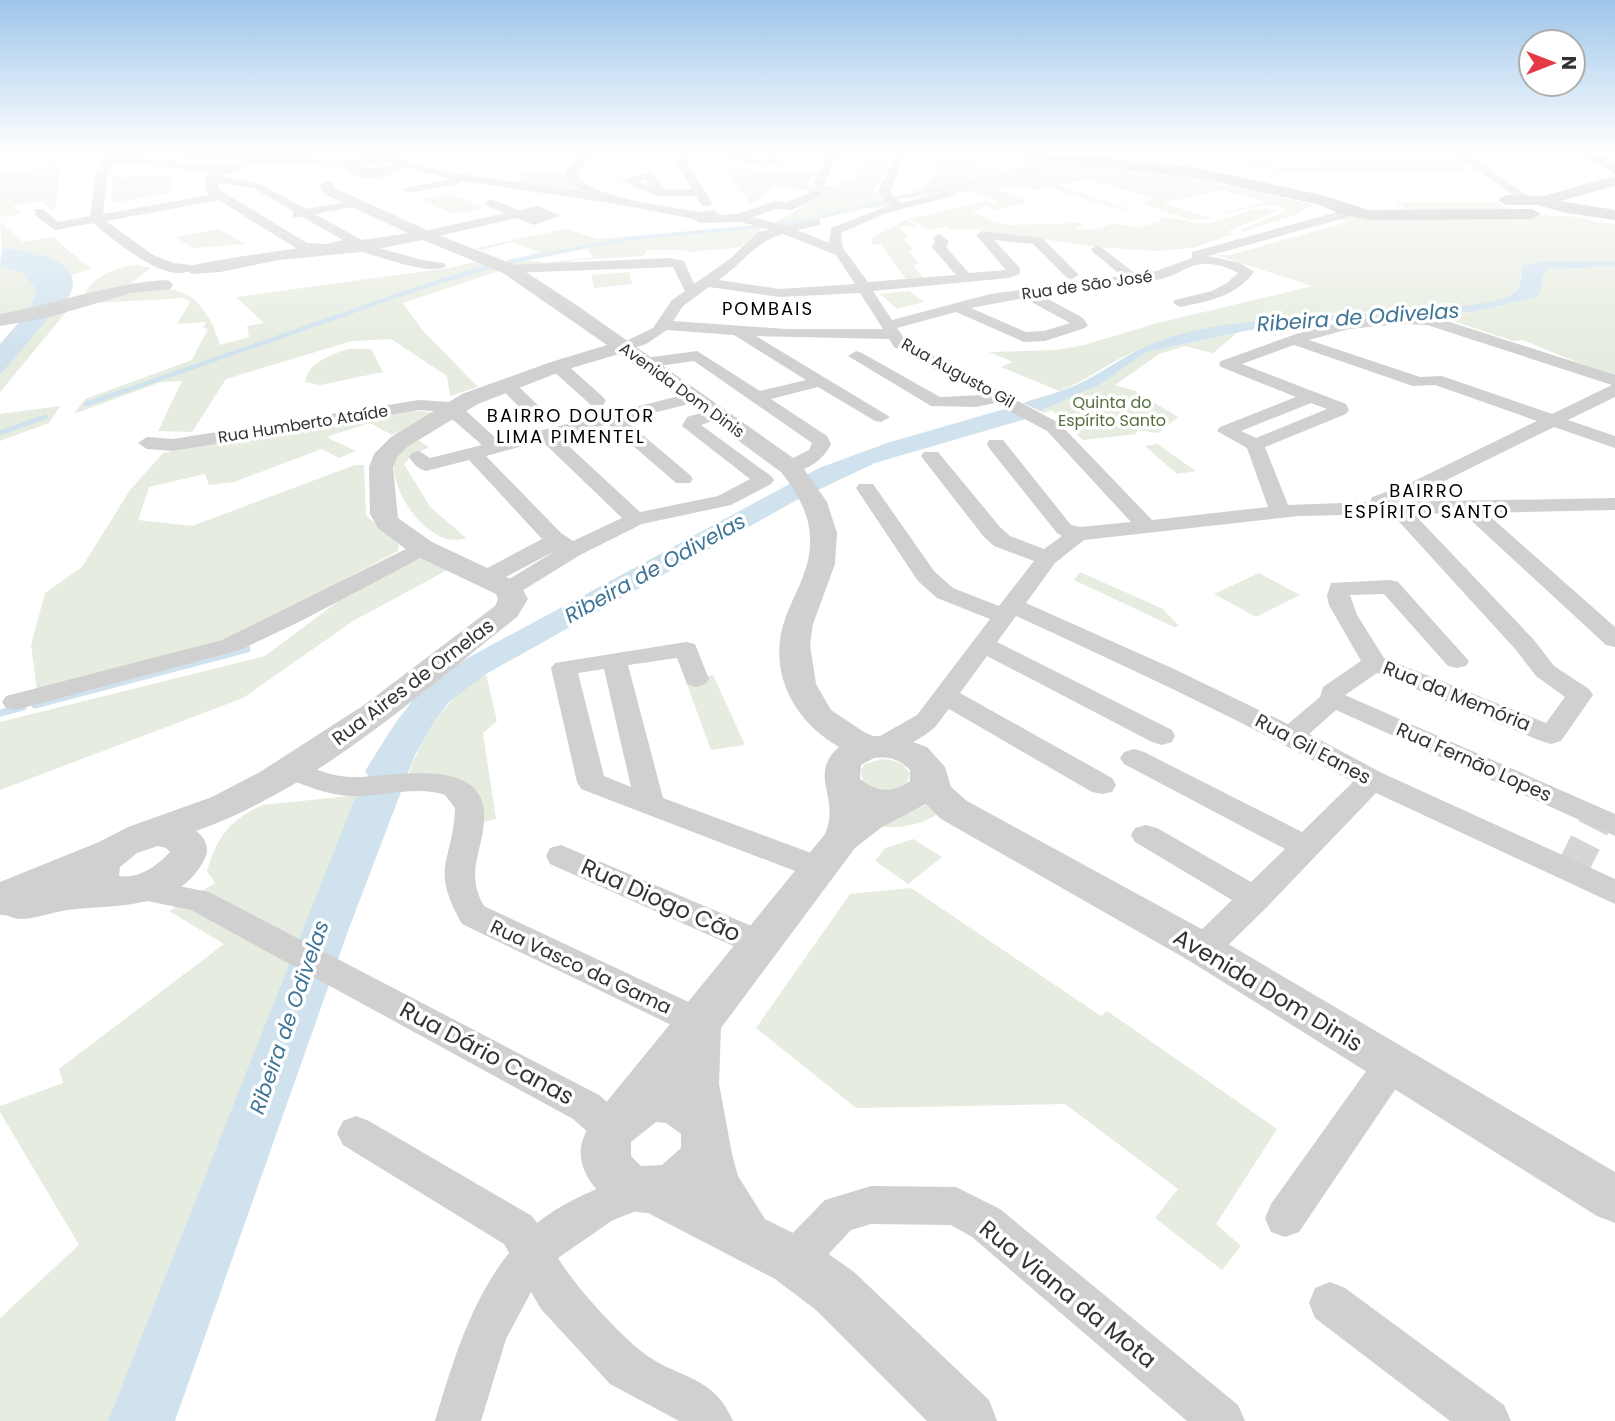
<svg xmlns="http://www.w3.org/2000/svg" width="1615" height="1421" viewBox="0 0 1615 1421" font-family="Poppins,sans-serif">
<rect width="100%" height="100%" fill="#fff"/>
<!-- green -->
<g fill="#e6ecdf" fill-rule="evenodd">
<path d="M906,153H958L954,154L958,163L1005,169L1033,162H1066L1165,171L1314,205L1297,214L1244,232L1240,230L1288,210C1267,198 1242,212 1220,214L1265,202L1223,190L1162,203L1212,218L1191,220L1140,203L1154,198L1090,180L1056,185L1126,208L1121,210L1048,187L1033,190L1020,186L993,188L1028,202L997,210L985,206L972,211L996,223L1010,225L1080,223L1084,225L1073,228C1093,231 1097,229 1114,223L1137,228L1160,222V218C1177,215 1191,226 1209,223C1230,220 1257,202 1278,211L1230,230L1232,235L1193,248L1157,251L1097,247L974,229L950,230L947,227L930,230L909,219L988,201L996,204L999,202L971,191L898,199L896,197C927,190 930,185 942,156Z"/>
<path d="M1237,153H1247C1264,171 1297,167 1320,167L1326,166L1310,153H1443L1469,171H1276L1250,164Z"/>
<path d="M867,156L892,158L889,168L873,191L889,202L887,206L874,209L864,207L778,226L772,223L786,217L822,193L775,186L755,203H750L722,165L786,173L819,172L805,182L806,185L832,186L853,180Z"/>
<path d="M59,164L56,208L50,209L42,201L12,206L22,214L0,217V174Z"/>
<path d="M549,172L562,174L586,190L579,192L515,183L528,177L512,173Z"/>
<path d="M120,174V177L172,176L171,193L125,201H111L113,175Z"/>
<path d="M450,194H451L484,208L454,214L421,200Z"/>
<path d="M1394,202H1497L1508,210L1408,212L1404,207Z"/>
<path d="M1526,215L1583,217L1590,221L1615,224V261H1546L1523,265C1520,277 1521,291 1508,297C1487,307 1458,306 1434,308C1376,312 1316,312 1258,321C1213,328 1166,336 1125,356C1102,367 1083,383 1059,391L1001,367L1013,362L989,352L1056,350L1084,345L1157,323L1313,286L1216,255H1230L1348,222L1341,219L1346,217Z"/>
<path d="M905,220L918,226L900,227L908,238H904L913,250L909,251L919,264L913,265L923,278L906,279L881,244L873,245L870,239Z"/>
<path d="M0,222L23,242L53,237L91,269L71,275C50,254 30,251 2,248Z"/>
<path d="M767,225L771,228L762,229L741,247L687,252L686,250H647L643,256L575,260L572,263L513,267L504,263L539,252L512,242L482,250L475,248L566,229L598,239ZM586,247L593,257L546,263L526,260Z"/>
<path d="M219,229L245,244L192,248L176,237Z"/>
<path d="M478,261L502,270L403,303L424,332L478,387L450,396L447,376L391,339L352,341L226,379L192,432L158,431L182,381L161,382L74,414L85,399L192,360L208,329L203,328L206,322L177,324L190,302L184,298L97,303C157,283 198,273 220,345L249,337L247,326L264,323L236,297L449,268Z"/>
<path d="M137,265L151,268L129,285L84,295C94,276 116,267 137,265Z"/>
<path d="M0,266L23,273L36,290L34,299L26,313L0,317Z"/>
<path d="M1615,267V378L1523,340L1514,341L1440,317L1410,318L1472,312L1534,298L1541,293L1543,275L1548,269Z"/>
<path d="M629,272L632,284L594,288L591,275Z"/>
<path d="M909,291L924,302L897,309L880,294Z"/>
<path d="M67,311L0,392V375L42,324L51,315Z"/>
<path d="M1237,333L1213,353L1184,346L1159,354L1115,385L1135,391L1178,417L1158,433L1138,430L1136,434L1083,440L1052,410L1044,413L1040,411L1101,384L1146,352Z"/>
<path d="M348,349H371L383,372L320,385L305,382C308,362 331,355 348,349Z"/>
<path d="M60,406L49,423L0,441V414Z"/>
<path d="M409,410L437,413L392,435L370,423L326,437L356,451L339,458L322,449L234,482L209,485L205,474L149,487L138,520L192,526L355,465H364L366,515L399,545L398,551L345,579L256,631L37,691L31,645L45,593L82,567L130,490L163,453Z"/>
<path d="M418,440L429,447L410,457L404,464L430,507L466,538C424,553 378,471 399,451C403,446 412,443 418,440Z"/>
<path d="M1157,444L1196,471L1177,474L1145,446Z"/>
<path d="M422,558L453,567L353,621L243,698L0,790V722L265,656L356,588Z"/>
<path d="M1080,572L1163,609L1179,626L1174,627L1074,580Z"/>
<path d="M1259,573L1300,595L1256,617L1214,594Z"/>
<path d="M486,674L497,721L483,733L496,819L480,823L483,802C457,770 446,777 408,776C423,734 446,697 486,674Z"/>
<path d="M713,675L745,745L711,750L685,679Z"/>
<path d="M882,759C894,760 904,762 910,774L905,786C890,794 877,791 863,783L861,770L865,764Z"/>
<path d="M358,795L108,1421H0V1318L79,1245L0,1112V1106L63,1083L59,1069L224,944L169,911L215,883L207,871C217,837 230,819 263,805Z"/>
<path d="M933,802L938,814C920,825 899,829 879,826Z"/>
<path d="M913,839L942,857L908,884L875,861L885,848Z"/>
<path d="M911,888L1101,1016L1107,1011L1277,1129L1216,1224L1241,1246L1222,1270L1155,1218L1178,1189L1065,1104L856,1108L756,1028L850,894Z"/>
</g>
<!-- water -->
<g fill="#cfe2ee">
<path d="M2,248C21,250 72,255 73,283C73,289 68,298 66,304L26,313L34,299L36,290L23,273L0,266Z"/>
<path d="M1546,261H1615V267L1548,269L1543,275L1541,293L1534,298L1472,312L1321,321L1250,330L1146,352L1101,384L1040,411L1023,403C1040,397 1058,393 1074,386C1102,374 1125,354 1154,343C1215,320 1285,319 1349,314C1378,312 1501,310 1516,291C1521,285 1522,273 1522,265Z"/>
<path d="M51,315L0,375V344L20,321Z"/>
<path d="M1008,408L1029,418L875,463L795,501L486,674L449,702L434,722L415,755L348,931L175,1421H108L354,801L370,779L365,771L396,722L414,699L451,667L819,468L887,443Z"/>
</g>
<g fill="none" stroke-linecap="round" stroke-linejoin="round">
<!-- stream-far3 -->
<g stroke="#cfe2ee" stroke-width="3.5">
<path d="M1095,156L1106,153"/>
<path d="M896,198L1071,163"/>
<path d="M525,259L624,239L796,223L887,201"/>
</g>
<!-- stream-far2 -->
<g stroke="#cfe2ee" stroke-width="4.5">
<path d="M509,262L533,257"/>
<path d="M119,393L425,286L489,267"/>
</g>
<!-- stream-far1 -->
<g stroke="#cfe2ee" stroke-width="5">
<path d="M86,404L124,391"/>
<path d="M0,433L45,417"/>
</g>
<!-- stream -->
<g stroke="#cfe2ee" stroke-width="7">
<path d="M35,705L247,649"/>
<path d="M0,713L23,707"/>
</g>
<!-- minor-tunnel -->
<path stroke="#d6d6d6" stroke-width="32" stroke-dasharray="32 16" stroke-linecap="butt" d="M1571,871L1598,818"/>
<!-- minor -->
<g fill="#d0d0d0" fill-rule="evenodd">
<path d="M110,153L225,167L264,156V160L221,176L261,184L306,209L358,200V206L315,214L360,239L361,243L422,260L444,263L446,266C432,277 375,255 356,250L355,246L325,252L299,250L219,200L106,221L153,255L173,263L191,265L193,268C169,289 112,238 93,223L55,230L35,215V209H43L58,222L90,216L96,172ZM115,162L211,172L205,177L206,191L210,195L103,214L108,172ZM217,183L253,188L293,211V217H302L343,240L325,244L307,243L218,189Z"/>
<path d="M481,153H530L525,156H486Z"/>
<path d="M583,153H594L576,173C586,198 673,207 700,212L714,210L720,215L738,214L775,201L786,203L813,191H821V195L792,210L776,209L753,217L785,226L820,219V225L797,230L829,243L831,228L890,205L878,192L896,153H906L890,192L901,203L950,191L956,195L884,214L841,233L843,248L868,282L956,275L932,247L935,242L933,238L939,234L949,241L946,247L969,273L1006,270L976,235L982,231L1042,238L1079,275L1072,279L1067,278L1033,244L994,240L1020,268V274L1008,278L873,291L892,320L990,294L1122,276L1093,252L1091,249L1098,245L1136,274L1156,271L1192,258V252L1348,209H1356V215L1208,256L1240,263L1254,272C1235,297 1209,301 1180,307L1173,303L1175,300L1212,291L1227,283L1238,273C1227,267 1215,263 1202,264C1186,266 1175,276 1161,279C1123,287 1081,290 1041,295L1083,318L1088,325L1085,328L1045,341L1024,342L956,312L897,328L906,341L1059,423L1152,520L1268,507L1247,448L1217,431L1220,427L1296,397L1221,367L1219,364L1221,361L1296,334L1349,320L1400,315H1428L1615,375V397L1568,420L1615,436V448L1554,427L1420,493L1395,502L1615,498V510L1486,513L1615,627V647L1606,645L1463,513L1414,514L1534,640L1554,666L1589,689L1593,695L1561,741L1551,744L1541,741L1377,673L1345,695L1615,814V836L1336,710L1309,734L1382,773L1615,879V904L1376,793L1267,907L1215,958L1203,962L1191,958L1187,949L1191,940L1232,900L1135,842L1131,835L1135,828L1146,825L1157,828L1251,882L1285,849L1124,764L1120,758L1124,752L1134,749L1144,752L1302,832L1353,782C1243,721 1130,668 1016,616L997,642L1172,730L1175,736L1172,742L1162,745L1152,742L987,656L960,693L1112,778L1116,785L1112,792L1102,794L1092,792L949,709C944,714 940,722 935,727C922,739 890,757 873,752L869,746L873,740L917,715L990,619L937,598L918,581L856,488L859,484H873L934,571L953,588L999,606L1034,561L994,546L984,537L924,460L921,456L924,452H938L1000,527L1010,536L1044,549L1062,536L1057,533L989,448L987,444L989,440H1003L1071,525L1080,527L1131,522L1047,431L995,403L976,407L931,406L848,356L856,351L862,353L940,397L982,395L894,347L889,339L756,336L890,417L881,422L875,421L818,387L771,399L827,436L831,444C824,460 802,476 783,471L780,467L783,463L809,450L812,443L694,361L645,368L637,363L645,358L697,351L760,391L806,380L734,335L667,330L646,344L622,352L616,350L614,347L653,328L672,300L685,291L673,267L509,273L502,269L509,265L670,258L684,261L694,284L731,258L758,232L771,229L740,222L700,223L694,219L605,202L462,181L457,184L409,193L403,190L405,188L451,179L397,165L402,162L454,173L585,192L569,182L564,172ZM783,234L836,255L855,284L780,289L719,280C740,265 758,240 783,234ZM709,287L780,297L860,293L883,329H787L673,321L683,306ZM1024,298L1070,323L1044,331L1026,332L971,308ZM1400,324L1427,325L1612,385L1552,414L1442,376L1420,377L1309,340L1349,329ZM1294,345L1413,386L1435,385L1537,421L1406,485L1372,497L1370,502L1288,505L1265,447L1346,414L1349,410L1346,404L1242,364ZM1311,403L1327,409L1256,438L1241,431ZM1392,514L1516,650L1536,676L1565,697L1546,723L1384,658L1357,615L1350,595L1384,594L1448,666L1457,668L1466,666L1469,661L1398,582L1390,580L1331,583L1327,596L1329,605L1361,661L1323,687L1320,697L1288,724L1174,669L1026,603L1055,563L1084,540L1299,516Z"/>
<path d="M679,153H690L686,161L712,203L710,206H702L696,196H657L620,180L649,172L653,173L665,189H692L676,161ZM646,179L651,187L638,181Z"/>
<path d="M705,153H728L765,161V157H773L783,162L765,167Z"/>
<path d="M828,153H838L824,185H816L814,183Z"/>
<path d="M1453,153H1466L1533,199L1523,202Z"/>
<path d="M491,199L519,210L539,206L560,216L534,225L517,218L425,239L419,235L420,232L505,213L487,206L485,203Z"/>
<path d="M558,361L564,362L603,397L606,401L603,405H591L552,370L550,366Z"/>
<path d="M507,380L513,381L547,414L550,418L547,422H535L501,389L498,385L501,381Z"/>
<path d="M691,393L697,394L700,398L697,402L625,420L690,475L693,479L690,483H676L608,424L559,437L640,512L718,496L750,479L682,426L687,417L715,409L721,410L724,414L721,418L701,425L771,476L774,480L771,484L731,505L642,524L580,555L517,594H501L498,589L501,584L557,550L496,582H480L477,577L480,572L542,539L469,460L426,471C418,469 414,464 409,457L412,453L419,451L430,458L482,445L444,412L419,410L173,451L147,449L138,443L147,437L173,439L419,400L464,403L467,407L465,410L499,441ZM542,441L622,518L573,541L561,533L486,456Z"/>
<path d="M422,541L430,543L433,548L430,553L301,621L240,650L15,710L6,708L2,702L6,696L222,640Z"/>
<path d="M686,642L695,644L709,679L705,684L696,687L687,684L677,658L628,665L663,798L830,860L834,868L830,876L819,879L808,876L581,789L577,782L551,668L555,663ZM604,669L631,787L604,776L578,673Z"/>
<path d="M289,761C310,766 330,777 352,777C386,778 481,755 484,812C486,848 463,870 484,906L712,1013L718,1023L712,1033L700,1037L688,1033L462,924C429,865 453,864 455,808L445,795C416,785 383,797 353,796C327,796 303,784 279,776L275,770L279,764Z"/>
<path d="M561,845L773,935L777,944L773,953L761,957L749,953L550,864L546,856L550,848Z"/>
<path d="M144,879L209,892L599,1095L624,1117L630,1129L624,1141L611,1146L598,1141L573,1119L191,910L133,898L128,890L133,882Z"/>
<path d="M1392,1049L1405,1053L1410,1064L1405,1075L1299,1232L1285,1237L1271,1232L1265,1218L1271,1204L1379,1053Z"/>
<path d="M356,1116L369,1121L532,1216L537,1223C569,1198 605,1185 643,1171L657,1177L663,1190L657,1203L613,1220L558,1258C575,1286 615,1330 641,1351C675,1379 713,1373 733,1421H679L610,1384L541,1309L531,1292L506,1339L481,1421H435C452,1364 471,1300 509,1253L504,1244L343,1145L337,1133L343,1121Z"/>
<path d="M871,1186L956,1187L1000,1209L1238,1405L1245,1421H1187L972,1237L951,1225L871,1224L851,1230L809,1275L794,1281L779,1275L773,1261L779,1247L825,1200Z"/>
<path d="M1330,1282L1345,1288L1504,1405L1511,1421H1450L1315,1318L1309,1303L1315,1288Z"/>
</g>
<!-- tertiary -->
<g fill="#d0d0d0" fill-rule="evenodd">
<path d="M169,153H248L352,160L371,155H393L410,163C396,178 355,185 342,167L175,157ZM371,163H391L393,164L377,168L359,167Z"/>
<path d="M327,181L332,182L335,188L431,232L515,265L578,306L799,462L827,502L837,533L835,564L813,624L810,645L816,684L831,710L864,732L873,736H896L927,747L945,767L951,787L967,801L1218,938L1615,1172V1223L1597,1216L1188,960L941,819L926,804L882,827L855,848L721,1028L719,1084L732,1154L738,1176L765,1219L813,1243L854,1272L989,1400L997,1421H927L816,1310L775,1279L648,1213C615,1212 577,1183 581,1147C582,1138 588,1129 591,1121L825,834C841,797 807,775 839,747C792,720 766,669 786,616C795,593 809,571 810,545C812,518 798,493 781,472L619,354L565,370L478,404L407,447L397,457L393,467L398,518L432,542L519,583L528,599L517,617C417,696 318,787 196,831C205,837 210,848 205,858C180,911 116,904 68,910C52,912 35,919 20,919C13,919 6,914 0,915V882L99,842L128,827L212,797L260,772L364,705L495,606L498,599L496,594L412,554L378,528L370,514L369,467L374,454L391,437L462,394L551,362L607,345L503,273L423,240L361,252L279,260L220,272L192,274L183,269C191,260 379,239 408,233L324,194L320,185ZM874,758C889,756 899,759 910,770V781C891,794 877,792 860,779L861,765ZM158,846L166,848L170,852C157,866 139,879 119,876L120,867L137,853ZM656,1122L666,1123L681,1134V1148L662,1165L641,1166L631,1156V1142Z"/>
<path d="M164,280L170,281L173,285L170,289L131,293L50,317L0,326V314C55,304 108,284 164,280Z"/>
</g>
<!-- secondary -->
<g fill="#bdbdbd" fill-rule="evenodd">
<path d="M1014,153H1065L1198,168L1325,196L1369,210L1532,209L1541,214L1532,219L1369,220L1340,214L1320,205L1198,178L1021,157Z"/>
<path d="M1582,153H1600L1615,162V174Z"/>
<path d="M1615,176V186L1560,201L1615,210V220L1566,213L1538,205H1506L1498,200L1506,195L1543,196Z"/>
</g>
</g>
<!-- sky -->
<linearGradient id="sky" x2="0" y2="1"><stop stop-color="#9ec6ea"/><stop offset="0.43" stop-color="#fff"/><stop offset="1" stop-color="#fff" stop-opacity="0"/></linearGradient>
<rect width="1615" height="352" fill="url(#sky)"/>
<g text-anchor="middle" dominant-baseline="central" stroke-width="7" stroke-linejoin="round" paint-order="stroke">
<!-- far-street labels -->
<g font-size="16" fill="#333" stroke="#fff">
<text transform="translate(1087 285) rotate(-8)">Rua de São José</text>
<text transform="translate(958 373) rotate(29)">Rua Augusto Gil</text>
<text transform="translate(682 390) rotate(36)">Avenida Dom Dinis</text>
<text transform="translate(303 424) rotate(-9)">Rua Humberto Ataíde</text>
</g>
<!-- far-park labels -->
<g font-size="16" fill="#56703f" stroke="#fff">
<text x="1112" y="402">Quinta do<tspan x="1112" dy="18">Espírito Santo</tspan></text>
</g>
<!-- far-neighbourhood labels -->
<g font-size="18" letter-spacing="2" fill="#000" stroke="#fff">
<text x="768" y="308">POMBAIS</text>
<text x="571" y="415">BAIRRO DOUTOR<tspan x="571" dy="21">LIMA PIMENTEL</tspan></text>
<text x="1427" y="490">BAIRRO<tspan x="1427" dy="21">ESPÍRITO SANTO</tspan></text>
</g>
<!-- street labels -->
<g font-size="19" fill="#333" stroke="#fff">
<text transform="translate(413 682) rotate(-37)">Rua Aires de Ornelas</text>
<text transform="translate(1457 696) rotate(22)">Rua da Memória</text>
<text transform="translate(1313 749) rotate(28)">Rua Gil Eanes</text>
<text transform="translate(1474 762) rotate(24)">Rua Fernão Lopes</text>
<text transform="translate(581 967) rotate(25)">Rua Vasco da Gama</text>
</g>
<!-- water labels -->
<g font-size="21" font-style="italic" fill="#3f7597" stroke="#fff">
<text transform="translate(1358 317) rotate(-4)">Ribeira de Odivelas</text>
<text transform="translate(655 568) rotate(-29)">Ribeira de Odivelas</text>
<text transform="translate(289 1017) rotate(-71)">Ribeira de Odivelas</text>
</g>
<!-- near-street labels -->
<g font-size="23" fill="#333" stroke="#fff">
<text transform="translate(661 900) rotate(24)">Rua Diogo Cão</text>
<text transform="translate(1268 990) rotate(31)">Avenida Dom Dinis</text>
<text transform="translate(487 1053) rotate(28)">Rua Dário Canas</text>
<text transform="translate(1068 1294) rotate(39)">Rua Viana da Mota</text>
</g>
</g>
<!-- north arrow -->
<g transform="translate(1552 63) rotate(90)"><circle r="33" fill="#ffffff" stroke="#adadad" stroke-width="2"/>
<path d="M0-5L12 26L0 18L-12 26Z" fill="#e63946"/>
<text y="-10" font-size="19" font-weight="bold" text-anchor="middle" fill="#333333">N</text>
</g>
</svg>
